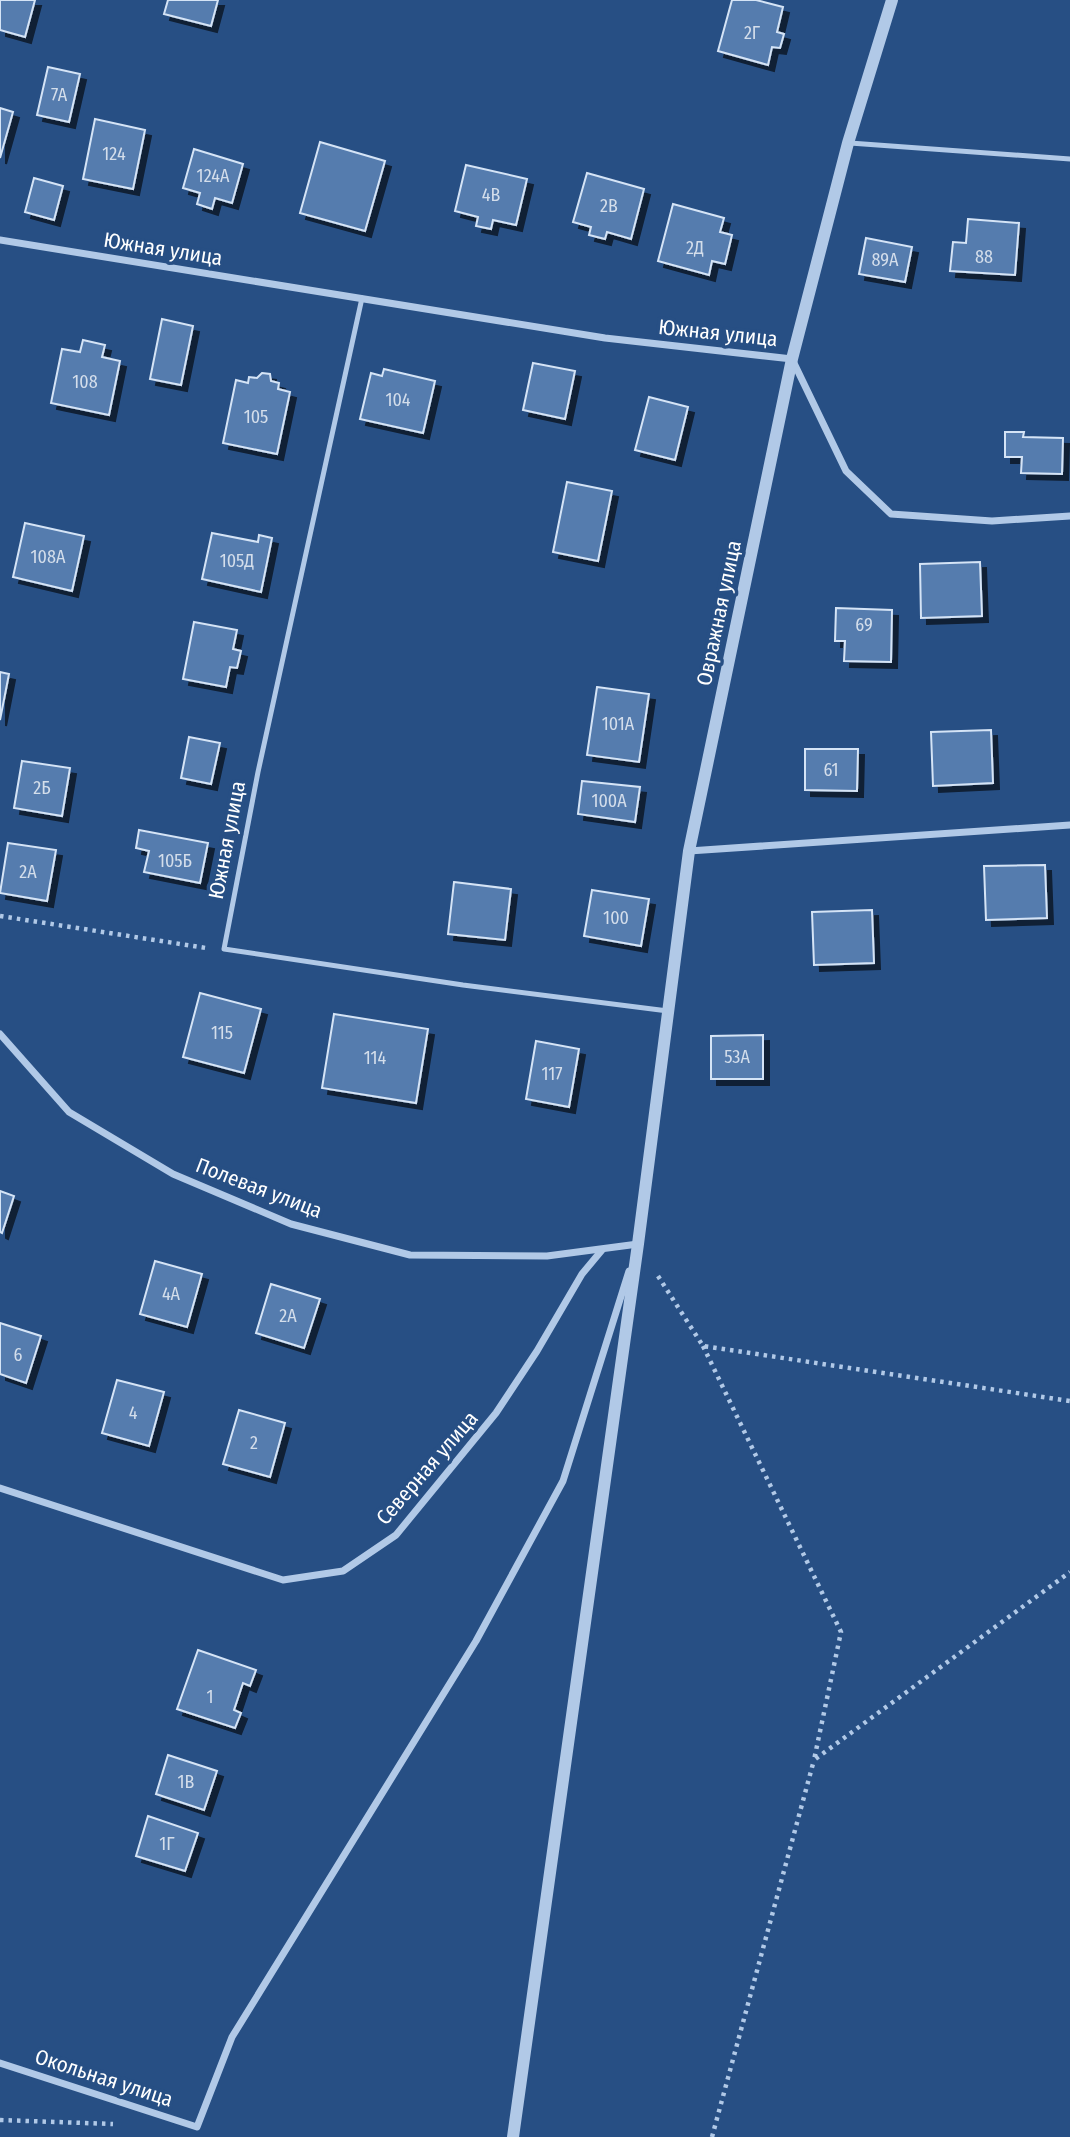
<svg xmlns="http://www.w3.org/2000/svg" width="1070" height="2137" viewBox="0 0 1070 2137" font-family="'Fira Sans Condensed',sans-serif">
<defs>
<filter id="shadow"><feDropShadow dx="6" dy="6" stdDeviation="0" flood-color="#0009"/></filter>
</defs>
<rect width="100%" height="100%" fill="#274f84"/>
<!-- building -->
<g fill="#547bae" stroke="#d5e4f6" stroke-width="2" filter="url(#shadow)">
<path d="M0,0H35L25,37L0,30Z"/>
<path d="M168,0H218L211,26L164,14Z"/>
<path d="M732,0H756L783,7L777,32L784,34L780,48L772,47L768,65L718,51Z"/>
<path d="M48,67L80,74L69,122L37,115Z"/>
<path d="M0,108L13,112L0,158Z"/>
<path d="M95,119L145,130L133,189L83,179Z"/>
<path d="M320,142L385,161L365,231L300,213Z"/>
<path d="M194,149L243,164L232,203L215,198L212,209L197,204L200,193L183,188Z"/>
<path d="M466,165L527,179L516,225L493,220L491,229L476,226L478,217L455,211Z"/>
<path d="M587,173L644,189L631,239L607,232L605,239L589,235L591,227L573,222Z"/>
<path d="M34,178L63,186L54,220L25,212Z"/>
<path d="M673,204L724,218L720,232L732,235L725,264L712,261L709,275L658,261Z"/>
<path d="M968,219L1019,223L1015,275L950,271L953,242L966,243Z"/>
<path d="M866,238L912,247L905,282L859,274Z"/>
<path d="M162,319L193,326L181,385L150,379Z"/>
<path d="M83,340L105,345L102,357L120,361L109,415L51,403L62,349L80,352Z"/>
<path d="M533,363L575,371L565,419L523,410Z"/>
<path d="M384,369L435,381L423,433L360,419L371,373L382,376Z"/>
<path d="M262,373L270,374L271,381L279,383L278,389L290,392L277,454L223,443L236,380L248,383L249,377L257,378Z"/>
<path d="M649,397L688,407L675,460L635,450Z"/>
<path d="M1005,432H1024L1023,437L1063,438L1062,474L1021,473L1022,457H1005Z"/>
<path d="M567,482L612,491L598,561L553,552Z"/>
<path d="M25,523L84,536L72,591L13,577Z"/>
<path d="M212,533L258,542L259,535L272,538L261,592L202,579Z"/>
<path d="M980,562L982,616L921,618L920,564Z"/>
<path d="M836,608L892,610L891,662L844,661L845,641H835Z"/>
<path d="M194,622L237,630L233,649L241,651L237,668L230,667L226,687L183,679Z"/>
<path d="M0,672L9,674L0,720Z"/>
<path d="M597,687L649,694L639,762L587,755Z"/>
<path d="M991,730L993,783L933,786L931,732Z"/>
<path d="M189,737L220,743L211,784L181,778Z"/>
<path d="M805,749H858L857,791L805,790Z"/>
<path d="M22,761L70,768L62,816L14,808Z"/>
<path d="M582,781L640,787L635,822L578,814Z"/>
<path d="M139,830L208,843L200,883L144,872L149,851L136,848Z"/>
<path d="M8,843L56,850L47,901L0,893Z"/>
<path d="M1045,865L1047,918L986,920L984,866Z"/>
<path d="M454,882L511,889L505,940L448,934Z"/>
<path d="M592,890L649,899L641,946L584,936Z"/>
<path d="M872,910L874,963L814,965L812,912Z"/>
<path d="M200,993L261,1009L244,1073L183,1057Z"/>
<path d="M334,1014L428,1029L416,1103L322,1088Z"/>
<path d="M763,1035V1079H711V1036Z"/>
<path d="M536,1041L579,1049L569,1107L526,1099Z"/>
<path d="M0,1191L14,1196L2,1233L0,1232Z"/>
<path d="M155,1261L202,1274L187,1327L140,1314Z"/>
<path d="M271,1284L320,1299L304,1348L256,1333Z"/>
<path d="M0,1323L41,1336L26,1383L0,1374Z"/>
<path d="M117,1380L164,1392L149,1446L102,1433Z"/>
<path d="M239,1410L285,1423L270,1477L223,1464Z"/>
<path d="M198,1650L256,1670L250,1686L243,1683L234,1710L241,1713L235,1728L177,1709Z"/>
<path d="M168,1755L217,1771L204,1810L156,1794Z"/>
<path d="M148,1816L198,1833L185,1871L136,1856Z"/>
</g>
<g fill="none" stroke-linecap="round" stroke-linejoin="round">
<!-- path -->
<g stroke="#b1c9e7" stroke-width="4.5" stroke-dasharray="3.5 5" stroke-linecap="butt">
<path d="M0,916L206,948"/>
<path d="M658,1276L703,1346L1070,1401"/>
<path d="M703,1346L841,1632L814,1760L1070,1572"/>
<path d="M0,2120L113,2124"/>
<path d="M712,2137L814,1760"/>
</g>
<!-- service -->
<g stroke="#b1c9e7" stroke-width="5">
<path d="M850,143L1070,159"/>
<path d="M362,298L258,772L224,949L463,985L668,1011"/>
</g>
<!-- minor -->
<g stroke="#b1c9e7" stroke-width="7">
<path d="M0,240L605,338L792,359L846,471L891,514L992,521L1070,516"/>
<path d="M689,851L1070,825"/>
<path d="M0,1034L69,1112L173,1174L291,1224L410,1255L547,1256L638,1244L637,1246"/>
<path d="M0,1488L283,1580L343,1571L396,1535L496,1413L537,1351L582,1274L602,1250"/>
<path d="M0,2063L197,2127L232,2037L476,1641L563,1481L629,1271"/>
</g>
<!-- tertiary -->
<path stroke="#b1c9e7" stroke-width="12" d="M513,2137L638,1244L689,851L792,359L848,143L892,0"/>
</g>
<g text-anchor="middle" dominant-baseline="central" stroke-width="7" stroke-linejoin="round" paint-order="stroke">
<!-- number labels -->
<g font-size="18" fill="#d4deeb">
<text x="752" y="33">2Г</text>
<text x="59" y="95">7А</text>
<text x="114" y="154">124</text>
<text x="213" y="176">124А</text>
<text x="491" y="195">4В</text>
<text x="609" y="206">2В</text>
<text x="695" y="248">2Д</text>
<text x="984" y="257">88</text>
<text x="885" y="260">89А</text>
<text x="85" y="382">108</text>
<text x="398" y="400">104</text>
<text x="256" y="417">105</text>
<text x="48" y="557">108А</text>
<text x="237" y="561">105Д</text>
<text x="864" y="625">69</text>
<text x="618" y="724">101А</text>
<text x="831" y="770">61</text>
<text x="42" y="788">2Б</text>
<text x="609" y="801">100А</text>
<text x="175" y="861">105Б</text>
<text x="28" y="872">2А</text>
<text x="616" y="918">100</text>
<text x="222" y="1033">115</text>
<text x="737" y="1057">53А</text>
<text x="375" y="1058">114</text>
<text x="552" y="1074">117</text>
<text x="171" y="1294">4А</text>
<text x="288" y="1316">2А</text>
<text x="18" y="1355">6</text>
<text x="133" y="1413">4</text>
<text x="254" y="1443">2</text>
<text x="210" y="1697">1</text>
<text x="186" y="1782">1В</text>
<text x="167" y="1844">1Г</text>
</g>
<!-- street labels -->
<g font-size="21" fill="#fff" stroke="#274f84">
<text transform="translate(163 249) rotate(9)">Южная улица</text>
<text transform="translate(718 333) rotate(6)">Южная улица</text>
<text transform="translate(719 613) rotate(-78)">Овражная улица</text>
<text transform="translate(227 840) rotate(-79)">Южная улица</text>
<text transform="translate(259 1188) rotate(21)">Полевая улица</text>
<text transform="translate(427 1468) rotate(-49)">Северная улица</text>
<text transform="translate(104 2078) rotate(18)">Окольная улица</text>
</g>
</g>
</svg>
